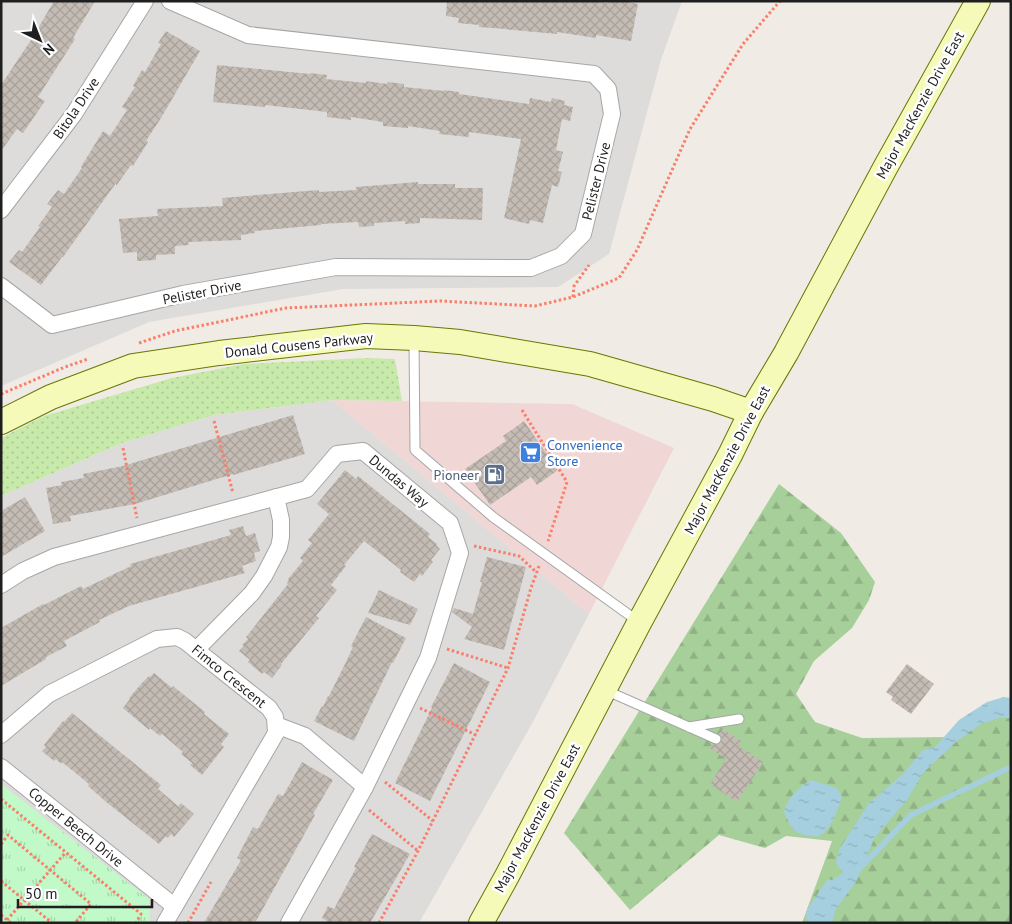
<svg xmlns="http://www.w3.org/2000/svg" width="1012" height="924" viewBox="0 0 1012 924" font-family="'PT Sans',sans-serif">
<defs>
<pattern id="grass-dots" width="8" height="8" patternUnits="userSpaceOnUse" patternTransform="scale(1.25)"><rect width="8" height="8" fill="#c7eaaa"/><path d="M2 2h.1M6 6h.1" fill="none" stroke="#aac892" stroke-width="1.8" stroke-linecap="round"/></pattern>
<pattern id="forest-firs" width="22" height="20" patternUnits="userSpaceOnUse" patternTransform="scale(1.25)"><rect width="22" height="20" fill="#a7cf99"/><path d="M5 1l3.5 6h-7zM16 11l3.5 6h-7z" fill="#8fb183"/></pattern>
<pattern id="park-tufts" width="24" height="20" patternUnits="userSpaceOnUse" patternTransform="scale(1.25)"><rect width="24" height="20" fill="#c1fac8"/><path d="M3 7l-1-3M5 7V3M7 7l1-3M15 17l-1-3M17 17v-4M19 17l1-3" fill="none" stroke="#a5d6ab"/></pattern>
<pattern id="water-ripples" width="26" height="14" patternUnits="userSpaceOnUse" patternTransform="scale(1.25)"><rect width="26" height="14" fill="#a5cfde"/><path d="M2 4q2-2 4 0t4 0M15 11q2-2 4 0t4 0" fill="none" stroke="#8eb1be"/></pattern>
<pattern id="building-cross-hatch" width="8" height="8" patternUnits="userSpaceOnUse" patternTransform="scale(1.25)"><rect width="8" height="8" fill="#c4bcb4"/><path d="M0 0l8 8M0 8l8-8" fill="none" stroke="#a8a19a"/></pattern>
</defs>
<rect width="100%" height="100%" fill="#f0ece5"/>
<!-- residential -->
<g fill="#dddcdb">
<path d="M1,1H682L661,60L609,254L558,287L343,289L149,322L1,386Z"/>
<path d="M332,400L589,614L534,720L419,923H1V496L122,443L214,415Z"/>
</g>
<!-- commercial -->
<path fill="#f0d6d4" d="M332,400L572,404L674,448L589,614Z"/>
<!-- grass -->
<path fill="url(#grass-dots)" d="M366,358L395,359L402,401L332,400L214,415L122,443L1,496V438L44,416L172,378L244,364Z"/>
<!-- forest -->
<path fill="url(#forest-firs)" d="M779,484L841,533L875,582L869,600L852,628L814,661L796,694L815,722L862,738L951,737L1011,701V923H802L832,841L786,836L765,848L719,835L630,910L564,833Z"/>
<!-- park -->
<path fill="url(#park-tufts)" d="M1,784L149,899L150,923H1Z"/>
<!-- water -->
<g fill="url(#water-ripples)">
<path d="M1004,697L1011,698V718H999L981,724L956,742L923,773L907,800L875,837L856,882L836,909L832,923H809L806,917L807,909L828,879L832,880L843,873L836,863L840,848L869,803L903,774L922,751L936,746L959,720L987,702Z"/>
<path d="M811,780L837,788L842,797C838,809 831,832 818,836C816,837 812,836 810,836C792,834 791,827 784,812C789,796 797,788 811,780Z"/>
</g>
<g fill="none" stroke-linecap="round" stroke-linejoin="round">
<!-- stream -->
<path stroke="#a5cfde" stroke-width="5.5" d="M859,869L911,815L1011,767"/>
</g>
<!-- building -->
<g fill="url(#building-cross-hatch)">
<path d="M54,1H95L73,38L75,39L38,97L45,101L23,133L17,129L1,151V85L33,37Z"/>
<path d="M447,1H591L608,3V1H622L638,4L631,41L596,35V38L557,32V34L493,28L479,27V25L458,23L459,18L446,16Z"/>
<path d="M166,31L200,51L161,118L146,141L148,142L133,166L131,165L116,186V183L63,257H62L41,285L9,262L19,250L22,252L40,227L38,226L52,207L47,204L58,190L64,194L82,168L81,167L103,131L110,136L127,110L122,107L135,87L133,86L142,70L145,72L161,44L158,43Z"/>
<path d="M217,65L310,74V73L327,75L326,79L366,83V81L387,84L388,82L404,84V87L444,91V90L459,92V94L529,104L530,98L551,102L552,98L565,101L564,105L573,107L570,121L562,119L556,150L563,152L558,171L562,172L558,187L552,185L543,223L530,220L529,224L504,218L521,139L469,132V137L439,134L440,131L408,126V128L383,126V122L351,117V120L327,117V112L265,105V107L213,102Z"/>
<path d="M418,182V184H455V188H483L482,220L420,218V223L405,224V221L374,223V226L359,227L358,222L321,224V225L255,231V233L241,235V240L188,242L189,245L175,246V254L156,255V260L137,261V252L123,253L119,219L158,216L157,209L223,206L222,198L319,190V192L356,190V187Z"/>
<path d="M293,415L305,454L233,475V474L135,504L70,516L71,521L53,524L46,488L62,485L61,482L84,478L83,474L123,466Z"/>
<path d="M524,421L558,470L537,485L531,477L490,505L465,469L506,441L503,436Z"/>
<path d="M345,470L356,479L358,476L430,534L428,537L437,544L436,545L440,549L431,560L433,562L422,576L420,574L414,582L400,572L401,570L364,541L344,565L346,566L331,585L337,590L316,616L319,618L281,664L282,665L272,678L264,672L262,674L248,662L250,660L239,651L244,646L242,645L248,639L246,637L288,584L287,583L289,580L288,579L303,561L300,558L312,543L308,540L329,514L317,504Z"/>
<path d="M25,497L45,531L1,557V511Z"/>
<path d="M243,526L246,536L255,533L260,551L254,553L256,561L242,566L245,573L129,606L99,620L100,622L64,641L67,646L46,657V659L1,686V628L43,604L44,605L81,586L83,589L131,566L130,564L231,535L229,530Z"/>
<path d="M487,557L526,567L504,650L464,639L472,627L452,612L454,608L473,614L482,582H480Z"/>
<path d="M379,590L418,609L410,625L368,613Z"/>
<path d="M366,617L406,638L393,663L392,662L354,741L314,721L322,706L323,707L328,696H329L345,664L353,647L351,646Z"/>
<path d="M454,663L490,682L430,801L395,783L432,708L431,707Z"/>
<path d="M907,664L934,684L911,714L891,700L893,697L886,692Z"/>
<path d="M154,673L172,688L173,686L205,712L204,714L229,734L221,744L224,747L202,775L190,765L192,763L181,754L183,752L162,734L160,736L150,728L149,730L123,708L130,699L129,698L141,684L149,676L150,677Z"/>
<path d="M72,713L161,785L158,789L178,806L181,803L194,814L174,837L171,834L168,838L166,836L159,844L105,801L88,786L89,784L62,762L61,764L56,759L54,761L42,751L46,747L44,745L51,736L63,721L64,722Z"/>
<path d="M723,729L741,741L738,746L763,762L737,802L710,784L726,759L710,748L712,744L717,745L721,742L722,738L719,734Z"/>
<path d="M302,762L333,780L313,814L315,815L255,923H204L241,860L237,858L253,827L258,829L278,794L283,796Z"/>
<path d="M372,834L410,854L370,923H326L327,921L322,918L328,906L334,909L356,868L354,867Z"/>
</g>
<g fill="none" stroke-linecap="round" stroke-linejoin="round">
<defs>
<g id="service">
<path d="M414,338L415,450L493,517L639,622"/>
<path d="M605,690L716,739"/>
<path d="M689,727L739,719"/>
</g>
<g id="minor">
<path d="M1,210L74,114L145,1"/>
<path d="M1,286L52,325L183,294L336,267L531,268L561,256L583,234L612,114L608,89L594,74L248,35L170,1"/>
<path d="M1,585L23,571L54,557L307,489L337,454L363,451L450,523L460,553L428,658L365,787"/>
<path d="M196,650L252,593L264,576L279,547L281,537V520L276,497"/>
<path d="M276,725L305,736L365,787L289,923"/>
<path d="M1,735L49,694L157,639L177,637L185,641L269,708L275,717L276,733L165,923"/>
<path d="M1,767L174,906"/>
</g>
<g id="secondary">
<path d="M1,422L51,397L133,366L219,353L366,336L414,338L460,342L590,364L713,399L751,412"/>
<path d="M481,923L507,876L639,623L730,455L751,412L786,353L885,168L978,1"/>
</g>
</defs>
<!-- service casing -->
<use href="#service" stroke="#a6a6a6" stroke-width="11"/>
<!-- minor casing -->
<use href="#minor" stroke="#a6a6a6" stroke-width="18"/>
<!-- secondary casing -->
<use href="#secondary" stroke="#677704" stroke-width="26"/>
<!-- path -->
<g stroke="#fb7e6a" stroke-width="3" stroke-dasharray="2.5 2.5" stroke-linecap="butt">
<path d="M573,297L574,286L589,265"/>
<path d="M139,343L175,331L286,308L440,301L535,306L573,297L619,278L637,250L690,129L743,44L780,1"/>
<path d="M1,394L65,367L88,359"/>
<path d="M522,410L567,482L548,541"/>
<path d="M214,421L233,493"/>
<path d="M123,448L137,518"/>
<path d="M474,546L519,556L536,572"/>
<path d="M447,649L508,668"/>
<path d="M420,708L476,735"/>
<path d="M385,782L433,821"/>
<path d="M1,799L141,914L136,923"/>
<path d="M369,810L418,851"/>
<path d="M1,844L8,835L91,904L75,923"/>
<path d="M1,881L52,923"/>
<path d="M1,915L11,923"/>
<path d="M7,920L66,852"/>
<path d="M188,923L211,882"/>
<path d="M379,923L418,851L508,668L531,588L539,566"/>
</g>
<!-- service -->
<use href="#service" stroke="#fff" stroke-width="9"/>
<!-- minor -->
<use href="#minor" stroke="#fff" stroke-width="16"/>
<!-- secondary -->
<use href="#secondary" stroke="#f5fab8" stroke-width="24"/>
</g>
<!-- icons -->
<defs>
<symbol id="supermarket-square" viewBox="-11 -11 22 22"><rect x="-9" y="-9" width="18" height="18" rx="4" fill="#3f7fe0" stroke="#fff"/><path d="M-6-5.5h2.5l.6 2H6L4.5 2H-2.5L-4.4-4H-6ZM-1.5 3.2a1.3 1.3 0 1 0 .1 0ZM3 3.2a1.3 1.3 0 1 0 .1 0Z" fill="#fff"/></symbol>
<symbol id="fuel-square" viewBox="-11 -11 22 22"><rect x="-9" y="-9" width="18" height="18" rx="4" fill="#5c6f8a" stroke="#fff"/><path d="M-5.5-6h7V0h2V4h1.3V-2.5L3-4.5l.8-.8L6-3V5H2.5V1h-1V6h-7ZM-4.2-4.7v3.2H.2V-4.7Z" fill="#fff"/></symbol>
</defs>
<g fill-rule="evenodd">
<use href="#supermarket-square" x="518" y="440" width="25" height="25"/>
<use href="#fuel-square" x="482" y="462" width="25" height="25"/>
</g>
<g text-anchor="middle" dominant-baseline="central" stroke-width="5" stroke-linejoin="round" paint-order="stroke">
<!-- street labels -->
<g font-size="14" fill="#1f1f1f" stroke="#fff">
<text transform="translate(920 105) rotate(-61)">Major MacKenzie Drive East</text>
<text transform="translate(76 108) rotate(-56)">Bitola Drive</text>
<text transform="translate(596 181) rotate(-76)">Pelister Drive</text>
<text transform="translate(202 292) rotate(-11)">Pelister Drive</text>
<text transform="translate(299 345) rotate(-6)">Donald Cousens Parkway</text>
<text transform="translate(727 460) rotate(-62)">Major MacKenzie Drive East</text>
<text transform="translate(399 481) rotate(40)">Dundas Way</text>
<text transform="translate(229 676) rotate(39)">Fimco Crescent</text>
<text transform="translate(537 818) rotate(-62)">Major MacKenzie Drive East</text>
<text transform="translate(76 827) rotate(39)">Copper Beech Drive</text>
</g>
<!-- shop labels -->
<g font-size="14" fill="#366cbe" stroke="#fff" text-anchor="start">
<text x="547" y="445">Convenience<tspan x="547" dy="16">Store</tspan></text>
</g>
<!-- service labels -->
<g font-size="14" fill="#4e5e75" stroke="#fff" text-anchor="end">
<text x="479" y="475">Pioneer</text>
</g>
</g>
<!-- border -->
<rect width="1012" height="924" fill="none" stroke="#1f1f1f" stroke-width="5"/>
<!-- north arrow -->
<g transform="translate(40 40) rotate(137)" stroke="#ffffff" stroke-width="4" paint-order="stroke">
<path d="M0-4L9 19L0 12L-9 19Z" fill="#1f1f1f"/>
<text y="-8" font-size="14" font-weight="bold" text-anchor="middle" fill="#1f1f1f">N</text>
</g>
<!-- scale -->
<path d="M18 899v8h134v-8" fill="none" stroke="#1f1f1f" stroke-width="2.5"/>
<text x="25" y="899" font-size="15" fill="#1f1f1f" stroke="#ffffff" stroke-width="4" paint-order="stroke">50 m</text>
</svg>
